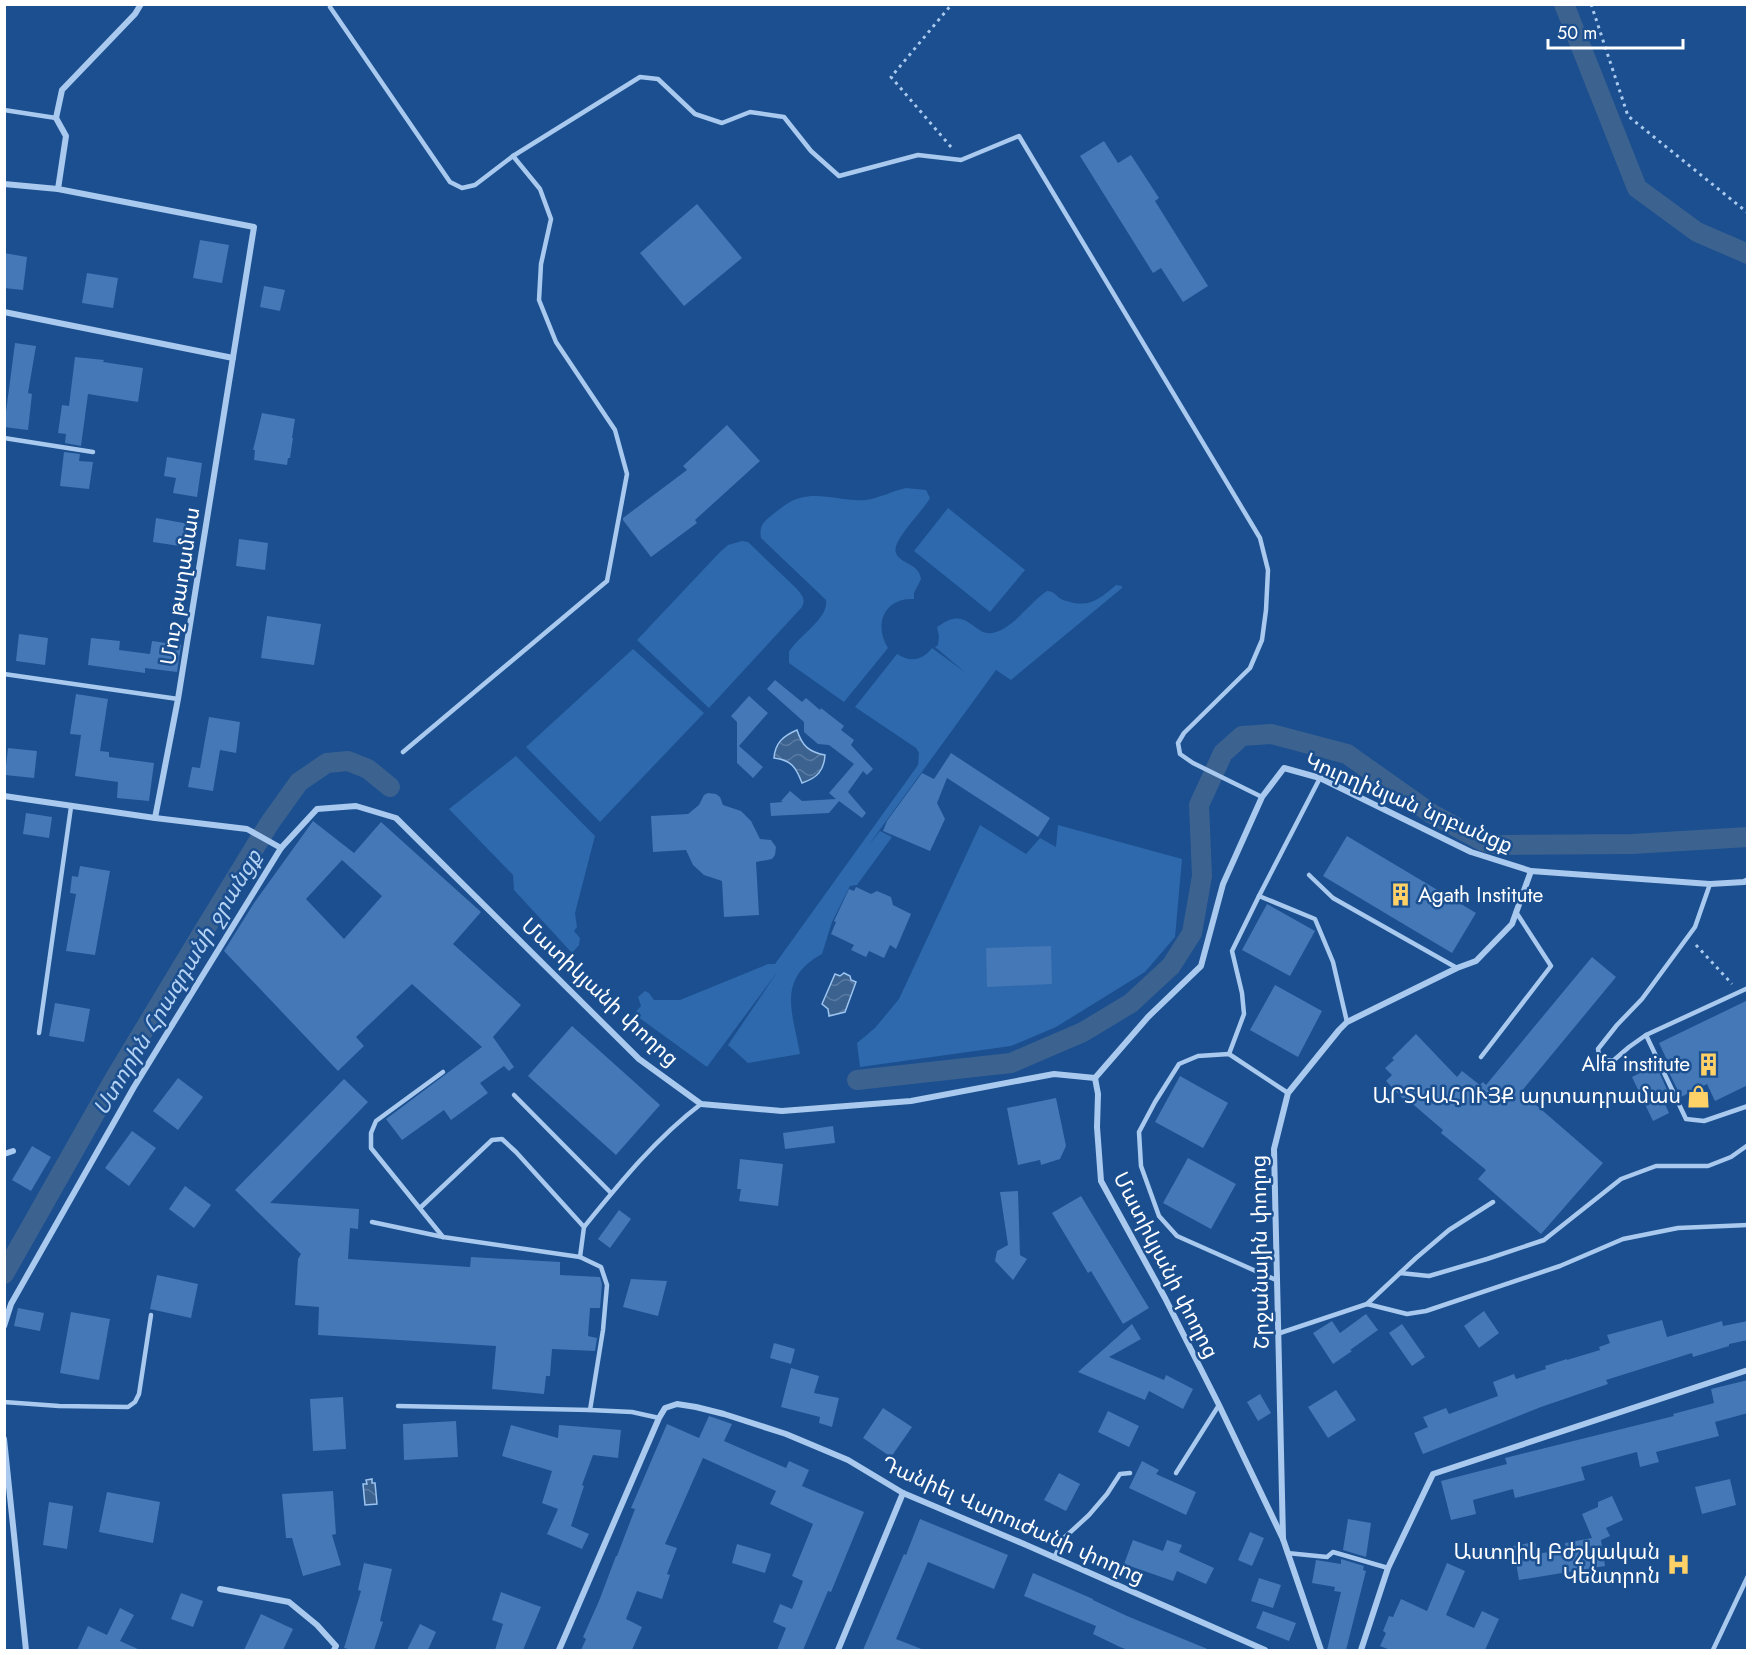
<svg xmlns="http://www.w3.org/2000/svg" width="1752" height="1655" viewBox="0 0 1752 1655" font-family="Jost,'Noto Sans Armenian',sans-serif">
<defs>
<pattern id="water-waves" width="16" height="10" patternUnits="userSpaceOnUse" patternTransform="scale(1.5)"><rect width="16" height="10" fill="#3c6290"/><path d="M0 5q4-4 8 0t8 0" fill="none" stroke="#597aa1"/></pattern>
</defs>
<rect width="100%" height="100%" fill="#1b4f8f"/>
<!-- grass -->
<g fill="#2e69ad">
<path d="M906,488L926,490L930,498C924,510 891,541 896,553C900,564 919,563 921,579L914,593V599C885,597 873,624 888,648L844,702L789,663V652C798,636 829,619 826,600L761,538C759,526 763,522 772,515C780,509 790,500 800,498C821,492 844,502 866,500C879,498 893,491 906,488Z"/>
<path d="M948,508L1025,570L990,612L914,551Z"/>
<path d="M742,541L748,542L796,588C802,595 806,599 802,607L709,708L637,640L720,552L728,545Z"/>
<path d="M1116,585L1122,586V588L1011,680L996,670L868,846L880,831L892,837L857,885L850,886L832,922L822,954C776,979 793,1013 800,1054L748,1063L728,1045L778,971L707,1067L634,1014L641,1006L638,997L645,991L649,993L654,1000H680L768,964H775L918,765L919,753L916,748L855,707L897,654C911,663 923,660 932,648L966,673L935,647L938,645L939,636L937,627C942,624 947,620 953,619C971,615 978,639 996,632C1015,626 1030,602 1047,591C1055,591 1056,597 1063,600C1089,609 1098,600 1116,585Z"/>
<path d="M633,649L704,713L600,822L526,747Z"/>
<path d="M516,756L595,836L575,913L577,927L574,931L580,938L579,945L572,953L514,890L513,875L449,809Z"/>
<path d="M980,825L1026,854L1040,838L1056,847L1058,825L1182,859L1175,937L1145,972L1056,1027L1011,1046L860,1067L857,1043L875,1028L899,999Z"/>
</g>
<!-- water -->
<g fill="url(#water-waves)" stroke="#9cc4f0" stroke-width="1.5">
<path d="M797,730C802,746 809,752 825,755C824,771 817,778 802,783C796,767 791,760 774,758C775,743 783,736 797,730Z"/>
<path d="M844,973L850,976L851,980L856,982L845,1012L829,1016L828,1009L822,1004L835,974L840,976Z"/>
<path d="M372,1479V1483H375L377,1504L365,1505L363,1484H367L366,1480Z"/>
</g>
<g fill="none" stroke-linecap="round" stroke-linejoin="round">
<!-- canal -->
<g stroke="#3c6290" stroke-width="20">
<path d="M1564,4L1637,188L1697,232L1748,254"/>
<path d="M857,1080L1011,1063L1083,1032L1131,1003L1171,966L1192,933L1202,876L1199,805L1223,753L1242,736L1271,734L1347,754L1432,814L1482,841L1499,845L1632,844L1748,837"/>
<path d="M4,1274L115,1078L197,942L269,824L299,782L327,763L348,761L368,769L390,787"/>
</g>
</g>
<!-- building -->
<g fill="#4478b7" fill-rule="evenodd">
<path d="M1104,141L1118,163L1131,155L1159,198L1155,201L1208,286L1183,302L1161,268L1153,273L1080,156Z"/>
<path d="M697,204L742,258L684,306L640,253Z"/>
<path d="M200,240L229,245L222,283L193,278Z"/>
<path d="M4,253L27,257L23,290L4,288Z"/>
<path d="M87,273L118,278L113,308L82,303Z"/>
<path d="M264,286L285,290L280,311L260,307Z"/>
<path d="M15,343L36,346L28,393L32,394L28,430L4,427Z"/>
<path d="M75,357L104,360L103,362L143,368L138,402L88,394L81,446L65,443L66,434L58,433L62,405L69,406Z"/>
<path d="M262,413L295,419L292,438H293L290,458H288L287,465L254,460L255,450H253Z"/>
<path d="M727,425L760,461L695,520L697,523L651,557L623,520V518L687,470L683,466Z"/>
<path d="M64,452L80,454L79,461L93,462L89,489L60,486Z"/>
<path d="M167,457L202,463L197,497L173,493L176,478L164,476Z"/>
<path d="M156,518L189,524L186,547L153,542Z"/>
<path d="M239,539L268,543L265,570L236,566Z"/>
<path d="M267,616L321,624L314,665L261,658Z"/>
<path d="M19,634L48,638L45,665L16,661Z"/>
<path d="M91,638L120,641L119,650L150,654L152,641L181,645L177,672L145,668V673L88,665Z"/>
<path d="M775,680L802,702L806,698L820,710L821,708L844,726L841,730L854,740L851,745L873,769L867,775L863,771L848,792L866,813L862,818L839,801L829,813L771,816L770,803L783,802L781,801L790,791L802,801L836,799L829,793L854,764L829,745L818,744L804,732V722L767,689Z"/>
<path d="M76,694L108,699L100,751L109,752V757L154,763L149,801L117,798L118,782L75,776L81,735L70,734Z"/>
<path d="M749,696L768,713L739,746L763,767L753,778L737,763V722L731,716Z"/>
<path d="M209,717L240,722L236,753L220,750L213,791L188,787L192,767L200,768Z"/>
<path d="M8,748L37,751L34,778L5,775Z"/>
<path d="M951,753L1050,818L1038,837L947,778L937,803L945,819L930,851L883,831L887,821L922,773L934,779Z"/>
<path d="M708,793L716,794L720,797L723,805L741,811L751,821L760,839L771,840L776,847L775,855L772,859L756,862L759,915L724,917L722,881L704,875L693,865L686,850L653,852L651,816L688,814L699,805L704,795Z"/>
<path d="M26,813L52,817L49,838L23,834Z"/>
<path d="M313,821L354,853L381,822L481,912L453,944L521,1005L493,1037L514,1067L509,1071L504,1066L480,1083L488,1093L451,1120L444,1110L402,1140L386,1119L482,1047L412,984L356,1037L364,1046L338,1071L224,951L254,903ZM342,860L382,896L344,939L306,899Z"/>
<path d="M1347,836L1476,913L1452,953L1323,876Z"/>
<path d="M80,866L110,871L95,955L66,951L76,894L70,893L72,876L78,877Z"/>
<path d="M856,887L871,894L877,891L891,897L893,905L911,914L896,949L890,945L884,958L869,951L866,957L851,950L854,945L831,934L836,922L834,921L849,889L854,891Z"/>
<path d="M1267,904L1315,931L1290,976L1242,950Z"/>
<path d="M1051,946L1052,984L987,987L986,948Z"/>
<path d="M1592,957L1616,977L1521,1092L1603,1163L1541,1234L1478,1179L1486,1170L1441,1133L1443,1130L1408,1100L1406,1102L1386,1081L1392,1075L1385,1068L1394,1060L1392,1058L1416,1034L1457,1077L1462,1071L1480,1085L1483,1082L1486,1085Z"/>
<path d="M1275,985L1322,1011L1298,1057L1250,1030Z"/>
<path d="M1748,1000V1085L1715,1101L1707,1084L1681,1097L1664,1062L1667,1060L1659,1043Z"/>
<path d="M55,1003L90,1009L84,1042L49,1036Z"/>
<path d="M572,1026L660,1105L616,1155L528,1076Z"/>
<path d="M1656,1065L1672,1101L1665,1104L1669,1113L1653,1121L1632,1077Z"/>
<path d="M1180,1076L1228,1103L1203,1148L1155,1122Z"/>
<path d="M178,1078L203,1097L178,1130L153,1111Z"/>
<path d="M344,1079L368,1102L270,1203L359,1209L358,1229L350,1228L348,1259L470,1267L471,1257L560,1262V1275L600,1277L602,1284L600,1308H590L588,1336L597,1338L595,1351L552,1349L550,1376H546L544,1394L492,1389L496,1346L318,1335L319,1307L295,1305L298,1259L301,1254L235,1190Z"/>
<path d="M1056,1098L1066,1146L1060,1159L1041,1165L1040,1160L1018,1165L1007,1108Z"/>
<path d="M833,1126L835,1143L785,1149L783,1133Z"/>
<path d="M132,1131L156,1148L129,1186L105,1168Z"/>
<path d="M32,1146L51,1157L31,1191L12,1180Z"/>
<path d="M1188,1158L1236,1184L1211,1229L1163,1203Z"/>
<path d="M740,1159L783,1164L778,1206L739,1201L741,1189H737Z"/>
<path d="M185,1186L211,1205L194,1228L169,1209Z"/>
<path d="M1018,1191L1020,1255L1027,1259L1013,1280L995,1261L997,1251L1008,1245L1000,1192Z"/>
<path d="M1081,1196L1149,1308L1123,1324L1091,1271L1088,1273L1052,1213Z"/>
<path d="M619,1210L631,1219L610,1248L598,1239Z"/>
<path d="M157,1275L198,1284L191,1318L150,1309Z"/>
<path d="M631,1279L667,1281L658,1316L623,1307Z"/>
<path d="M18,1308L44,1313L40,1331L14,1326Z"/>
<path d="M1484,1311L1499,1333L1479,1348L1464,1326Z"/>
<path d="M71,1312L110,1319L99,1380L60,1373Z"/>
<path d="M1366,1314L1378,1330L1350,1350L1352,1351L1333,1364L1313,1333L1332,1321L1340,1333Z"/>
<path d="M1662,1320L1667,1337L1722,1321L1723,1326L1748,1321V1340L1729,1344V1346L1693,1357L1692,1353L1606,1380L1608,1384L1541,1407L1423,1454L1414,1433L1428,1427L1423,1417L1446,1408L1449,1414L1498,1396L1493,1382L1514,1374L1516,1379L1546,1369L1545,1366L1567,1359V1360L1600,1350L1599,1347L1610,1343L1607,1335Z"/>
<path d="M1132,1324L1141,1339L1109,1357L1164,1380L1166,1375L1193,1389L1183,1409L1149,1391L1145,1400L1078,1372Z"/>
<path d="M1402,1324L1425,1357L1412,1366L1389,1333Z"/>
<path d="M774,1343L795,1349L791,1364L770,1358Z"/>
<path d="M791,1368L819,1376L814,1393L839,1398L832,1427L819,1423L820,1417L781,1407Z"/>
<path d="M1748,1380V1413L1715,1422L1719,1436L1656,1452L1659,1462L1640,1467L1637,1452L1581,1467L1585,1480L1515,1498L1513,1489L1473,1500L1476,1514L1451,1520L1441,1481L1507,1464L1505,1458L1674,1416L1673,1414L1714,1403L1711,1389Z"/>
<path d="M1336,1390L1356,1420L1328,1438L1308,1407Z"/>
<path d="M1260,1394L1271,1413L1258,1421L1247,1402Z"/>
<path d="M343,1397L346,1449L313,1451L310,1399Z"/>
<path d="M883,1408L912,1427L891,1457L863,1438Z"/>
<path d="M1108,1411L1139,1426L1129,1447L1098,1432Z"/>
<path d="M709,1416L732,1424L724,1441L786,1468L789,1461L809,1470L802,1486L864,1512L831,1592L828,1591L803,1650H777L786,1628L773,1622L780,1604L792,1609L803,1581L792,1576L813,1524L770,1504L776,1491L703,1458L665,1544L677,1548L667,1574L670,1575L662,1599L637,1591L626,1619L642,1627L632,1650H581L586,1639L583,1637L599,1601L616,1556H617L635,1509L631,1508L667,1424L699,1438Z"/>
<path d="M456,1421L458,1457L404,1460L403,1424Z"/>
<path d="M511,1425L558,1438L559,1425L621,1430L618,1458L593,1455L582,1485L584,1486L571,1526L589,1534L582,1549L547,1534L558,1509L542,1503L552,1471L502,1456Z"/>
<path d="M1142,1461L1159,1470L1156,1474L1196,1492L1186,1515L1129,1488Z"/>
<path d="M1059,1473L1080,1484L1066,1511L1044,1500Z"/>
<path d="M1730,1479L1736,1505L1702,1514L1695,1487Z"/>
<path d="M333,1491L336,1534L332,1535L341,1565L303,1576L292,1538H286L282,1494Z"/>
<path d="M107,1492L160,1502L153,1543L99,1532Z"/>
<path d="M1612,1496L1623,1520L1606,1528L1610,1536L1601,1540L1605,1566L1519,1580L1513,1546L1535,1542L1537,1554L1566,1549L1565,1543L1592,1538L1582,1514L1598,1507V1502Z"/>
<path d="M49,1502L73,1506L67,1549L43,1545Z"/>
<path d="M920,1519L1008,1555L994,1589L928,1562L896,1639L924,1650H863L904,1554L906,1555Z"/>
<path d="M1348,1519L1371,1523L1366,1557L1343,1550Z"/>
<path d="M1250,1532L1264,1538L1252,1566L1238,1560Z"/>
<path d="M1133,1540L1163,1551L1167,1540L1182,1545L1179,1552L1214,1568L1206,1584L1177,1571L1173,1581L1124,1564Z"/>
<path d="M737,1544L771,1554L765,1573L732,1563Z"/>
<path d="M1341,1559L1364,1566L1363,1570L1366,1571L1346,1650H1327L1341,1592L1334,1591L1335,1587L1312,1583L1316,1560L1341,1564Z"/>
<path d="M364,1563L392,1569L380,1621L383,1622L374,1650H352L344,1648L361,1591L358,1590Z"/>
<path d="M1447,1563L1465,1571L1446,1615L1474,1628L1482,1611L1499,1619L1485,1650H1390L1380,1646L1386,1633L1383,1631L1389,1616L1393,1617L1401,1599L1427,1611Z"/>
<path d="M1033,1573L1093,1599V1600L1127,1616L1210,1650H1128L1120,1647L1093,1634L1096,1626L1024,1596Z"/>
<path d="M1259,1578L1281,1585L1273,1608L1251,1601Z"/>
<path d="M501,1592L541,1607L523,1650H495L503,1624L492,1620Z"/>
<path d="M181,1593L203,1601L193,1627L171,1619Z"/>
<path d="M120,1608L134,1615L120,1641L140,1650H77L88,1626L107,1635Z"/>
<path d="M1263,1611L1296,1623L1289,1641L1256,1628Z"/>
<path d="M261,1614L293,1629L283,1650H244Z"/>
<path d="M420,1624L436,1632L428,1650H407Z"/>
</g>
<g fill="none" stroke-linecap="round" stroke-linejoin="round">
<!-- path -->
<g stroke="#a9c9ee" stroke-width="3" stroke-dasharray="3 4.5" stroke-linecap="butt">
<path d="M1591,4L1628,116L1748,213"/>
<path d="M951,147L891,77L952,4"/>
<path d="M1696,945L1732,984"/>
</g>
<!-- service -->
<g stroke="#a9c9ee" stroke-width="4.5">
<path d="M330,4V7L450,182L462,188L475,185L513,156L640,77L658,79L695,114L722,123L750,112L784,117L811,151L839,176L918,155L961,160L1019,136L1260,538L1268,570L1266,610L1262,640L1250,668L1184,733L1178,743L1180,754L1193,763L1262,797"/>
<path d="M4,110L56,118"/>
<path d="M4,438L93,452"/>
<path d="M4,674L178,699"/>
<path d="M403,752L607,581L627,474L615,430L556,342L539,300L541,264L551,219L540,189L513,156"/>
<path d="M1309,875L1333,898L1457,968"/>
<path d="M1710,884L1695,927L1642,999L1617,1025L1598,1049L1600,1061L1614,1060L1629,1047L1646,1035L1748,988"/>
<path d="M1259,896L1315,919L1333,962L1347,1022"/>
<path d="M39,1033L71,807"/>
<path d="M1646,1035L1686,1119L1704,1121L1748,1106"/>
<path d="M1229,1054L1244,1014L1242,993L1232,951L1259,896L1320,778"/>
<path d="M1481,1057L1551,966L1516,912"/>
<path d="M514,1095L611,1193"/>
<path d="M420,1208L492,1140L502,1139L516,1152L584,1227L580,1257"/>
<path d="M372,1222L443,1237L580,1257L601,1267L607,1285L603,1330L590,1410"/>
<path d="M584,1227C619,1184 656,1138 701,1104"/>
<path d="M443,1237L371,1148V1133L376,1121L443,1072"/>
<path d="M1400,1273L1429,1276L1487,1259L1544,1240L1621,1179L1656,1166H1708L1731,1157L1748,1145"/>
<path d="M1276,1280L1177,1236L1159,1216L1141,1166L1139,1132L1155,1102L1179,1064L1198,1056L1229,1054L1288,1093"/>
<path d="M1367,1304L1416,1258L1449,1230L1493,1202"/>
<path d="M1277,1334L1367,1304L1407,1314L1426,1311L1560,1266L1623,1239L1678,1228L1748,1225"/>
<path d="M4,1402L59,1406L128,1407L135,1402L139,1394L151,1315"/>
<path d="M398,1406L590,1410L632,1412L659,1418"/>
<path d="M1176,1473L1219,1405"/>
<path d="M1287,1553L1327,1557L1333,1552L1388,1568"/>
<path d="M1054,1558L1064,1538L1089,1515L1107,1494L1120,1474L1130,1473"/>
<path d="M1713,1650L1748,1576"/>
</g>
<!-- minor -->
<g stroke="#a9c9ee" stroke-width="6">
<path d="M141,4L135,14L62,90L56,118L66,136L58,189L254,227L178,699L155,818"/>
<path d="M4,184L58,189"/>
<path d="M4,312L233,358"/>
<path d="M4,796L155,818L247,829L281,848"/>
<path d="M1095,1078L1148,1017L1201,966L1223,884L1262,797L1284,768L1320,778L1471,852L1531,871L1710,884L1744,882L1748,880"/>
<path d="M1095,1078L1098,1094L1097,1127L1101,1181L1165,1298L1219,1405L1283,1539L1321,1650"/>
<path d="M4,1154L13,1151"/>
<path d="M4,1326L11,1304L134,1087L281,848L317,809L356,806L396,818L639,1059L701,1104L782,1111L911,1101L1054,1074L1095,1078"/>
<path d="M4,1439L26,1650"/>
<path d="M1283,1539L1274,1149L1288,1093L1339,1030L1347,1022L1457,968L1476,961L1512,924L1531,871"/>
<path d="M220,1589L289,1602L317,1625L336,1646L334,1650"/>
<path d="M559,1650L659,1418L665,1408L677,1404L696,1407L724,1414L786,1434L848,1460L903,1493L1024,1544L1265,1650"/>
<path d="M838,1650L903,1493"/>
<path d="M1361,1650L1388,1568L1433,1474L1748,1370"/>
</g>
</g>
<!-- icons -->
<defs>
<symbol id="building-bare" viewBox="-9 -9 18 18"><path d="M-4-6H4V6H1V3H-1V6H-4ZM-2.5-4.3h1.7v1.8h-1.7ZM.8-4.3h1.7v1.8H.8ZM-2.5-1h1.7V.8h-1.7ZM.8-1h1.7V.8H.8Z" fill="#ffd166" stroke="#1b4f8f" stroke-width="2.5" paint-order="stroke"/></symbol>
<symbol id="shop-bare" viewBox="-9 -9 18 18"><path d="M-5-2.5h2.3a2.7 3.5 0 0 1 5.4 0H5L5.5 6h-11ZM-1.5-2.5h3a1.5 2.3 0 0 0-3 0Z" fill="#ffd166" stroke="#1b4f8f" stroke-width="2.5" paint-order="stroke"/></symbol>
<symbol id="hospital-bare" viewBox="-9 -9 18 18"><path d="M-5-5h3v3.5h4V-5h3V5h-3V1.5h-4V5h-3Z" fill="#ffd166" stroke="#1b4f8f" stroke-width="2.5" paint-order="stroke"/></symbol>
</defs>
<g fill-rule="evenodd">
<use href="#building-bare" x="1384" y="878" width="33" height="33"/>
<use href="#building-bare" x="1692" y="1048" width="33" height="33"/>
<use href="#shop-bare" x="1682" y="1080" width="33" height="33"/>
<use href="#hospital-bare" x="1662" y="1548" width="33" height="33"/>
</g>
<g text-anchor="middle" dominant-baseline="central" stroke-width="5" stroke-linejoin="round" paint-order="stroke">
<!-- street labels -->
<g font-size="21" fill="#fff" stroke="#1b4f8f">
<text transform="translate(180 586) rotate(-81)">Մուշ թաղամաս</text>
<text transform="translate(1409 803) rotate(23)">Կուրղինյան նրբանցք</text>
<text transform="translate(600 992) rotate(43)">Մատիկյանի փողոց</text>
<text transform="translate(1260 1252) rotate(-91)">Շրջանային փողոց</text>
<text transform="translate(1166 1265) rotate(63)">Մատիկյանի փողոց</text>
<text transform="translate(1013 1520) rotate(24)">Դանիել Վարուժանի փողոց</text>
</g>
<!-- poi labels -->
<g font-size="21" fill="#fff" stroke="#1b4f8f" text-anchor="end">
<text x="1418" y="895" text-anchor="start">Agath Institute</text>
<text x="1690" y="1064">Alfa institute</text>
<text x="1681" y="1096">ԱՐՏԿԱՀՈՒՅՔ արտադրամաս</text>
<text x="1660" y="1552">Աստղիկ Բժշկական<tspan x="1660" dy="24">Կենտրոն</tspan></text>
</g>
<!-- water labels -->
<g font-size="22" font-style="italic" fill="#b5d3f5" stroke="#1b4f8f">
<text transform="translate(177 982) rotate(-59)">Ստորին Հրազդանի ջրանցք</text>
</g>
</g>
<!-- border -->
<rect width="1752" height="1655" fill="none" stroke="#ffffff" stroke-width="12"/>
<!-- scale -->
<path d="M1548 39v9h135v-9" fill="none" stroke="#ffffff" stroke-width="3"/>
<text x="1557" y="39" font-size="18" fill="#ffffff" stroke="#1b4f8f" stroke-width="4.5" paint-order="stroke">50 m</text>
</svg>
